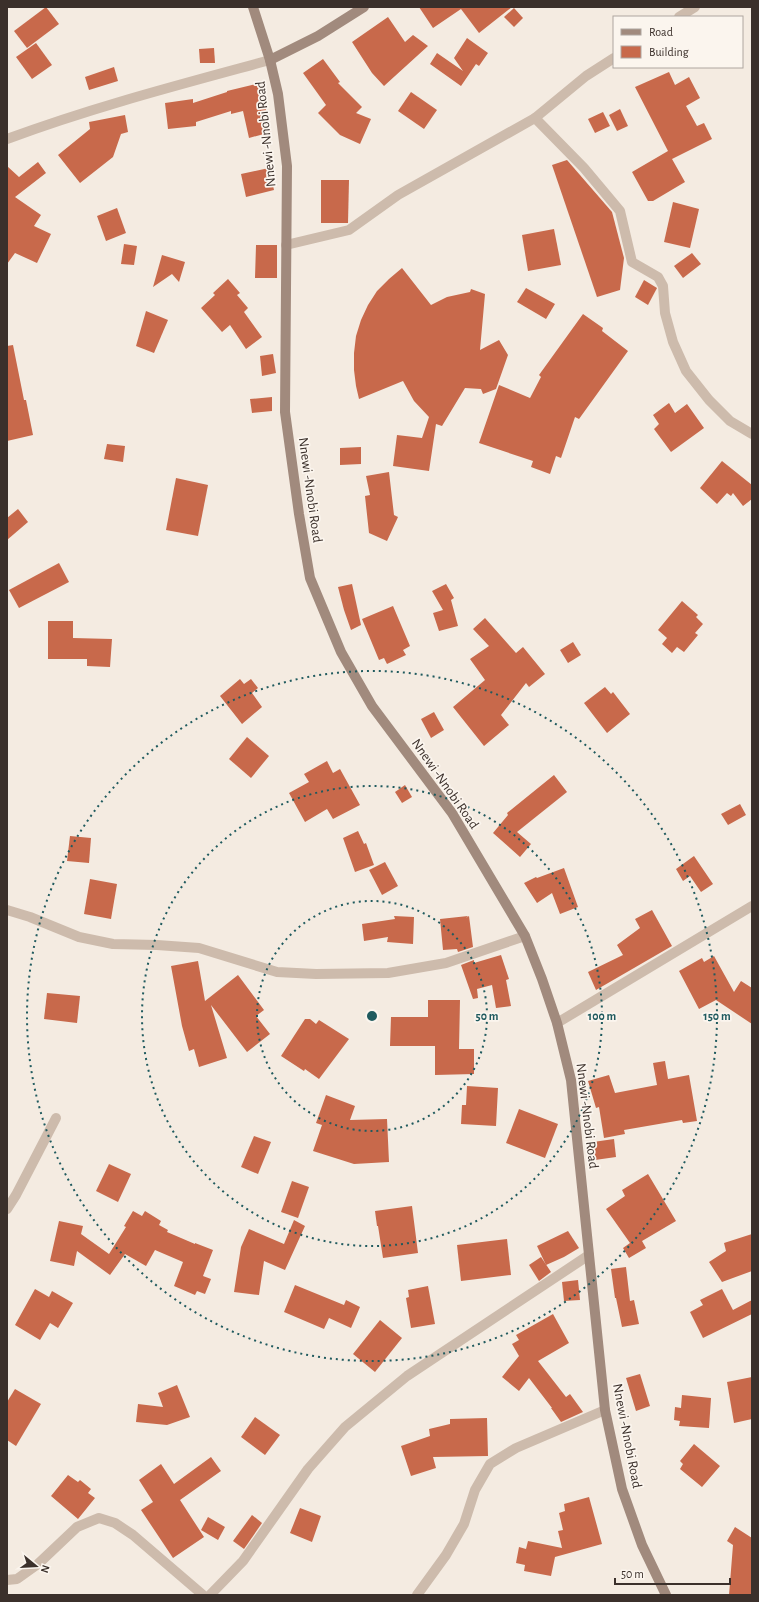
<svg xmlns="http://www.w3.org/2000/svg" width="759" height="1602" viewBox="0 0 759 1602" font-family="'Alegreya Sans',sans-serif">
<rect width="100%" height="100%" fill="#f4ebe1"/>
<!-- building -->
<g fill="#c8694b">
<path d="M46,7L59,24L27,48L14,31Z"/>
<path d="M419,7H512L479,33L461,9L433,28Z"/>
<path d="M514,8L523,18L514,27L504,17Z"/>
<path d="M388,17L405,42L413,35L428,46L384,86L372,73L352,42Z"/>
<path d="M467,38L488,53L479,66L476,64L461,86L430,64L437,53L463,71L454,58Z"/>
<path d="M36,43L52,65L32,79L16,57Z"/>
<path d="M214,48L215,63H200L199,49Z"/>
<path d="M323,59L340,82L338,83L362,107L356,113L371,119L360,144L340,135L318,113L326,105L303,73Z"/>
<path d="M114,67L118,81L89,90L85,77Z"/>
<path d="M669,72L675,85L689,77L700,98L686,106L697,126L704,123L712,139L672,159L685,182L653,201H648L632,172L668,151L635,87Z"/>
<path d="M260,83L271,132L249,138L243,111L231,114V111L196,122V126L168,129L165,103L193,99V103L227,92V91Z"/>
<path d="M411,92L437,110L424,129L398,111Z"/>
<path d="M620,109L628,126L617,131L609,115Z"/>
<path d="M603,112L610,126L595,133L588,119Z"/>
<path d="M125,115L128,132L121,134L113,157L80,183L58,155L90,129L89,122Z"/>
<path d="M567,160L612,212L624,258L620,290L597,297L552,165Z"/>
<path d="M38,162L46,173L15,197L41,215L34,226L51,234L37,263L15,253L7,264V166L19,177Z"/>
<path d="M269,168L274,190L246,197L241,174Z"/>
<path d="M321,180H349L348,223H321Z"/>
<path d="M673,202L699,209L690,248L664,242Z"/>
<path d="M117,208L126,233L106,241L97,216Z"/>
<path d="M554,229L561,265L528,271L522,235Z"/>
<path d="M124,244L137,246L134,265L121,264Z"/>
<path d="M256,245H277V278H255Z"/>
<path d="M692,253L701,264L683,278L674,266Z"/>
<path d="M162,255L185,262L179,282L172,274L153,287Z"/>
<path d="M402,268L431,305L447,297L470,292L471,289L485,294L480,350L499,340L508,355L496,389L483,394L481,389L465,388L442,426L436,424L429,471L393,466L397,435L422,438L429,417L414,401L403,381L359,399L356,386L354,370V353L356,336L361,320L368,305L377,291L389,279Z"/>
<path d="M228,279L240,293L237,295L248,308L244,312L262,337L246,349L230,325L222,332L201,308L215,295L213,293Z"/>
<path d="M644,280L657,288L648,305L635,297Z"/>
<path d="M526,288L555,304L546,319L517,302Z"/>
<path d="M146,311L168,320L154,353L136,346Z"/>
<path d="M583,314L603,328L602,331L628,351L579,419L575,417L561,458L556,456L550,474L531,467L533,461L479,443L499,385L530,398L541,377L539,375Z"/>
<path d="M13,345L24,400H26L33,435L7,441V346Z"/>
<path d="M273,354L276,373L262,376L260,356Z"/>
<path d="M272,397V411L252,413L250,399Z"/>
<path d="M669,403L675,413L687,404L704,428L671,452L654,429L659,424L653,415Z"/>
<path d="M107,444L125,446L123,462L104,459Z"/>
<path d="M361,447V464L340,465V448Z"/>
<path d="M722,461L752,485V499L743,506L733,493L731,496L727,493L717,504L700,488Z"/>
<path d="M389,472L394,515L398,517L387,541L369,533L365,496L370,495L366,476Z"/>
<path d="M176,478L208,485L198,536L166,530Z"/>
<path d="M18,509L28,522L7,540V518Z"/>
<path d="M59,563L69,582L19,608L9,590Z"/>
<path d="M352,584L361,625L351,630L344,610L338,587Z"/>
<path d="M446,584L454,598L451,600L458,626L439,631L433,613L443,610L432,591Z"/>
<path d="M682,601L698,615L696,617L703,624L695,633L698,635L684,652L677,647L672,653L662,644L667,638L658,630Z"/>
<path d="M393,606L410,646L403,650L406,655L387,664L384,658L379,660L362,619Z"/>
<path d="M485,618L516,653L523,647L545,674L529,687L526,683L501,715L509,725L484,746L453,707L485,680L470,659L489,646L473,629Z"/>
<path d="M48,621H73V638L112,639L110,667L87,666V659H48Z"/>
<path d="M573,642L581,655L568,663L560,650Z"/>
<path d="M240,679L244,684L251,679L258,688L252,693L262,707L242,724L220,696Z"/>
<path d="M605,687L611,694L613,692L630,714L607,733L584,703Z"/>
<path d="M434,712L444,730L431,738L421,719Z"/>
<path d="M247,737L269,756L251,778L229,759Z"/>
<path d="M327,761L333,773L340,769L360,805L333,819L327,809L305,822L289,793L309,782L304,774Z"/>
<path d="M554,775L567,792L517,832L531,844L520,857L493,833L508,815L507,813Z"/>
<path d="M405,785L412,797L402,803L395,792Z"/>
<path d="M740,804L746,815L728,825L721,814Z"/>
<path d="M358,831L364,844L366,843L374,865L355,872L343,838Z"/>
<path d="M70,836L91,838L89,863L67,861Z"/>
<path d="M694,856L713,884L701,892L690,876L683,881L676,869Z"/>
<path d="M385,862L398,886L382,895L369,870Z"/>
<path d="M564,868L578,907L560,914L552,893L537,903L524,883L536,877L537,878Z"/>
<path d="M90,879L117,884L111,919L84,914Z"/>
<path d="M652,910L672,946L596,990L588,972L623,955L617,945L640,928L635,919Z"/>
<path d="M394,916L414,917L413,944L387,942L388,937L364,941L362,924L395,919Z"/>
<path d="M468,916L466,918L469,916L473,947L458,952L457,949L443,950L440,919Z"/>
<path d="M501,955L509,979L506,980L511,1006L496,1008L492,985L477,989L478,998L473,999L461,965L474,960V963Z"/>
<path d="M714,956L734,992L741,981L752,988V1024L716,1000L699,1009L679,971L702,958L704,962Z"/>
<path d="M198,961L205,1001L238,975L264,1010L256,1016L270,1034L247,1052L211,1005L227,1058L199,1067L194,1049L189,1051L182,1026L171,966Z"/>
<path d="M47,993L80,996L77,1023L44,1019Z"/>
<path d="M428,1000H460L459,1049H474V1074L435,1075V1046H390L391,1017H428Z"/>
<path d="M305,1019H310L316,1024L319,1020L349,1039L319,1079L305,1069L304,1071L281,1056Z"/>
<path d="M665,1061L668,1079L689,1075L697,1121L683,1123L682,1120L624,1130L625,1134L604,1138L599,1107L596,1108L588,1081L609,1075L615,1093L657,1085L653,1063Z"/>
<path d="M467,1086L498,1088L496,1126L461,1124L462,1105H466Z"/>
<path d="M326,1095L355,1106L350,1120L387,1119L389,1162L354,1164L313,1151L322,1125L316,1123Z"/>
<path d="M519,1109L558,1124L545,1158L506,1143Z"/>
<path d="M254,1136L271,1142L258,1174L241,1167Z"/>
<path d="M614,1139L616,1157L595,1160L593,1142Z"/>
<path d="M109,1164L131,1174L118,1202L96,1191Z"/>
<path d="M648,1174L676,1221L642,1241L646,1248L629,1258L623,1248L630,1243L606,1209L625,1196L622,1190Z"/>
<path d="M292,1181L309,1187L298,1218L281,1212Z"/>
<path d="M412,1206L418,1253L383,1258L378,1226H377L375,1211Z"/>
<path d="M133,1211L142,1216L145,1211L161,1221L159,1225L168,1230L167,1232L195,1244V1243L213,1250L203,1276L211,1279L205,1294L197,1291L195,1295L174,1286L183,1262L155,1250L146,1266L125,1254L110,1275L77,1251L74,1266L50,1261L59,1221L83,1226L81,1234L109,1254L126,1227L124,1226Z"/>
<path d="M294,1220L305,1226L285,1270L264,1261L259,1295L234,1292L241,1247L249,1229L284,1244Z"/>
<path d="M568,1231L579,1248L564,1257L546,1265L537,1246Z"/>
<path d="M752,1234V1271L722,1282L709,1262L726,1251L724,1243Z"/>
<path d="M507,1239L511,1275L461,1281L457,1245Z"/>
<path d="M541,1257L551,1272L539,1281L529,1265Z"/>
<path d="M626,1267L630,1301L634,1300L639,1324L622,1327L616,1298H615L611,1269Z"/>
<path d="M578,1280L580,1300L564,1301L562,1282Z"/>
<path d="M295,1285L344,1305L346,1300L360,1307L351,1328L329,1318L324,1329L284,1312Z"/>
<path d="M428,1286L435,1324L411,1328L406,1298L409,1297L408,1290Z"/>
<path d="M35,1289L49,1297L52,1291L73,1303L58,1328L50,1323L40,1340L15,1325Z"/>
<path d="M722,1289L733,1310L752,1300V1314L703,1338L690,1312L703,1305L700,1300Z"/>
<path d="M553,1314L569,1343L538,1361L566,1397L570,1394L583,1412L561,1422L551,1408H552L529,1378L519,1391L502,1377L519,1356L512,1344L519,1340L516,1335Z"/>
<path d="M380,1320L402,1338L375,1372L353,1354Z"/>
<path d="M640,1374L650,1406L636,1411L626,1378Z"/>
<path d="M752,1377V1419L734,1423L727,1382Z"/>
<path d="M177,1385L190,1417L167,1425L136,1422L138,1404L163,1407L158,1393Z"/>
<path d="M15,1389L41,1404L16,1446L7,1440V1402Z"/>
<path d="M682,1395L711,1398L709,1428L679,1426L680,1421L674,1420L675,1407L681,1408Z"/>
<path d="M255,1417L280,1435L265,1455L241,1437Z"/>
<path d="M487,1418L488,1456L433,1457L436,1468L411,1476L401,1446L430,1436L429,1429L450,1424V1419Z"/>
<path d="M694,1444L720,1466L702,1487L680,1469L683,1464L680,1461Z"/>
<path d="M211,1457L221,1471L180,1500L204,1537L173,1558L141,1510L153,1502L139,1480L161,1464L174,1484Z"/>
<path d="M68,1475L78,1482L80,1480L91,1489L88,1493L95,1498L78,1519L51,1496Z"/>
<path d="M589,1497L602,1544L555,1557L551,1576L524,1571L525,1565L516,1563L519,1547L526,1549L528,1541L562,1548L558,1531L563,1530L559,1513L565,1511L564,1504Z"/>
<path d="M300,1508L321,1516L312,1542L290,1533Z"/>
<path d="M252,1515L262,1523L244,1549L233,1541Z"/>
<path d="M208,1517L225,1527L218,1540L201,1530Z"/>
<path d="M735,1527L752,1538V1595H729L733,1545L727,1541Z"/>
</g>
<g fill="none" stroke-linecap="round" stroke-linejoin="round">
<!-- street -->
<g stroke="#cdbbac" stroke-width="10">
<path d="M679,17L695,7"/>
<path d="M535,118L584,168L620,211L632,262L658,277L663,286L665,313L673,342L686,371L709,400L730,421L752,434"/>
<path d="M7,139C93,107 182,84 270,60"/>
<path d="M286,245L349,230L398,195L535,118L586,76L614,58"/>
<path d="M7,910L30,917L79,937L113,944L157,945L199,948L277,972L316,974L388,973L446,963L525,936"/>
<path d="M557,1023L752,906"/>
<path d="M7,1209L16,1195L56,1118"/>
<path d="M7,1580L17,1579L38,1564L77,1527L99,1518L115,1523L133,1535L203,1595"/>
<path d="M210,1595L243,1561L308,1469L345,1427L407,1376L589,1255"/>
<path d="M417,1595L446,1555L464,1524L475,1490L490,1464L516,1448L605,1410"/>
</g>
<!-- secondary -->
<g stroke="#a18a7d" stroke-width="10">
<path d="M253,7L270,60L278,94L287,166L285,412L299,514L310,578L341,652L372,706L452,813L525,936L542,979L557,1023L571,1080L605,1410L622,1489L642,1545L666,1595"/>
<path d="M270,60L318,36L364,7"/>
</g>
</g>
<!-- distance rings -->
<g fill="none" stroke="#1f5a5e" stroke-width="2" stroke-dasharray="2 4">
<circle cx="372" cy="1016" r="115"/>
<circle cx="372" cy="1016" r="230"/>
<circle cx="372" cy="1016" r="345"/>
</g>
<g text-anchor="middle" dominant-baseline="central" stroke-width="3.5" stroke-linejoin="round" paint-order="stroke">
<!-- street labels -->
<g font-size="14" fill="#3b302b" stroke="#fbf5ee">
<text transform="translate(266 134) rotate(-96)">Nnewi -Nnobi Road</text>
<text transform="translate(310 490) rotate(82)">Nnewi -Nnobi Road</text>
<text transform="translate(445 784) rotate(55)">Nnewi -Nnobi Road</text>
<text transform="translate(587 1116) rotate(83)">Nnewi -Nnobi Road</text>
<text transform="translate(627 1436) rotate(79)">Nnewi -Nnobi Road</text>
</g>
</g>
<circle cx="372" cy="1016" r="6" fill="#1f5a5e" stroke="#fbf5ee" stroke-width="2"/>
<g font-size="12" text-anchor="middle" font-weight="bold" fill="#1f5a5e" stroke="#fbf5ee" stroke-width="3.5" stroke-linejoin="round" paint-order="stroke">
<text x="487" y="1020">50 m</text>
<text x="602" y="1020">100 m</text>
<text x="717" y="1020">150 m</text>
</g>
<!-- border -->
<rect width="759" height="1602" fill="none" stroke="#3b302b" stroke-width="16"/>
<!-- legend -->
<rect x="613" y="16" width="130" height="52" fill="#fbf5ee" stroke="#aea6a0"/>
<rect x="621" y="29" width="20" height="6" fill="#a18a7d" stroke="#aea6a0"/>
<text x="649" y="36" font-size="12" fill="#3b302b">Road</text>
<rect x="621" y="46" width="20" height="12" fill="#c8694b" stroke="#aea6a0"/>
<text x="649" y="56" font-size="12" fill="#3b302b">Building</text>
<!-- north arrow -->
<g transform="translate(36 1566) rotate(108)" stroke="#fbf5ee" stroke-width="3" paint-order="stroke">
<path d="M0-3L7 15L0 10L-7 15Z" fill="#3b302b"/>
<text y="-6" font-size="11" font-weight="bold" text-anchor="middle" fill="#3b302b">N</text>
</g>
<!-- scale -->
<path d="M615 1578v6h115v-6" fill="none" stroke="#3b302b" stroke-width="2"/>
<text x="621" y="1578" font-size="12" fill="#3b302b" stroke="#fbf5ee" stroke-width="3" paint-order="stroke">50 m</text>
</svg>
